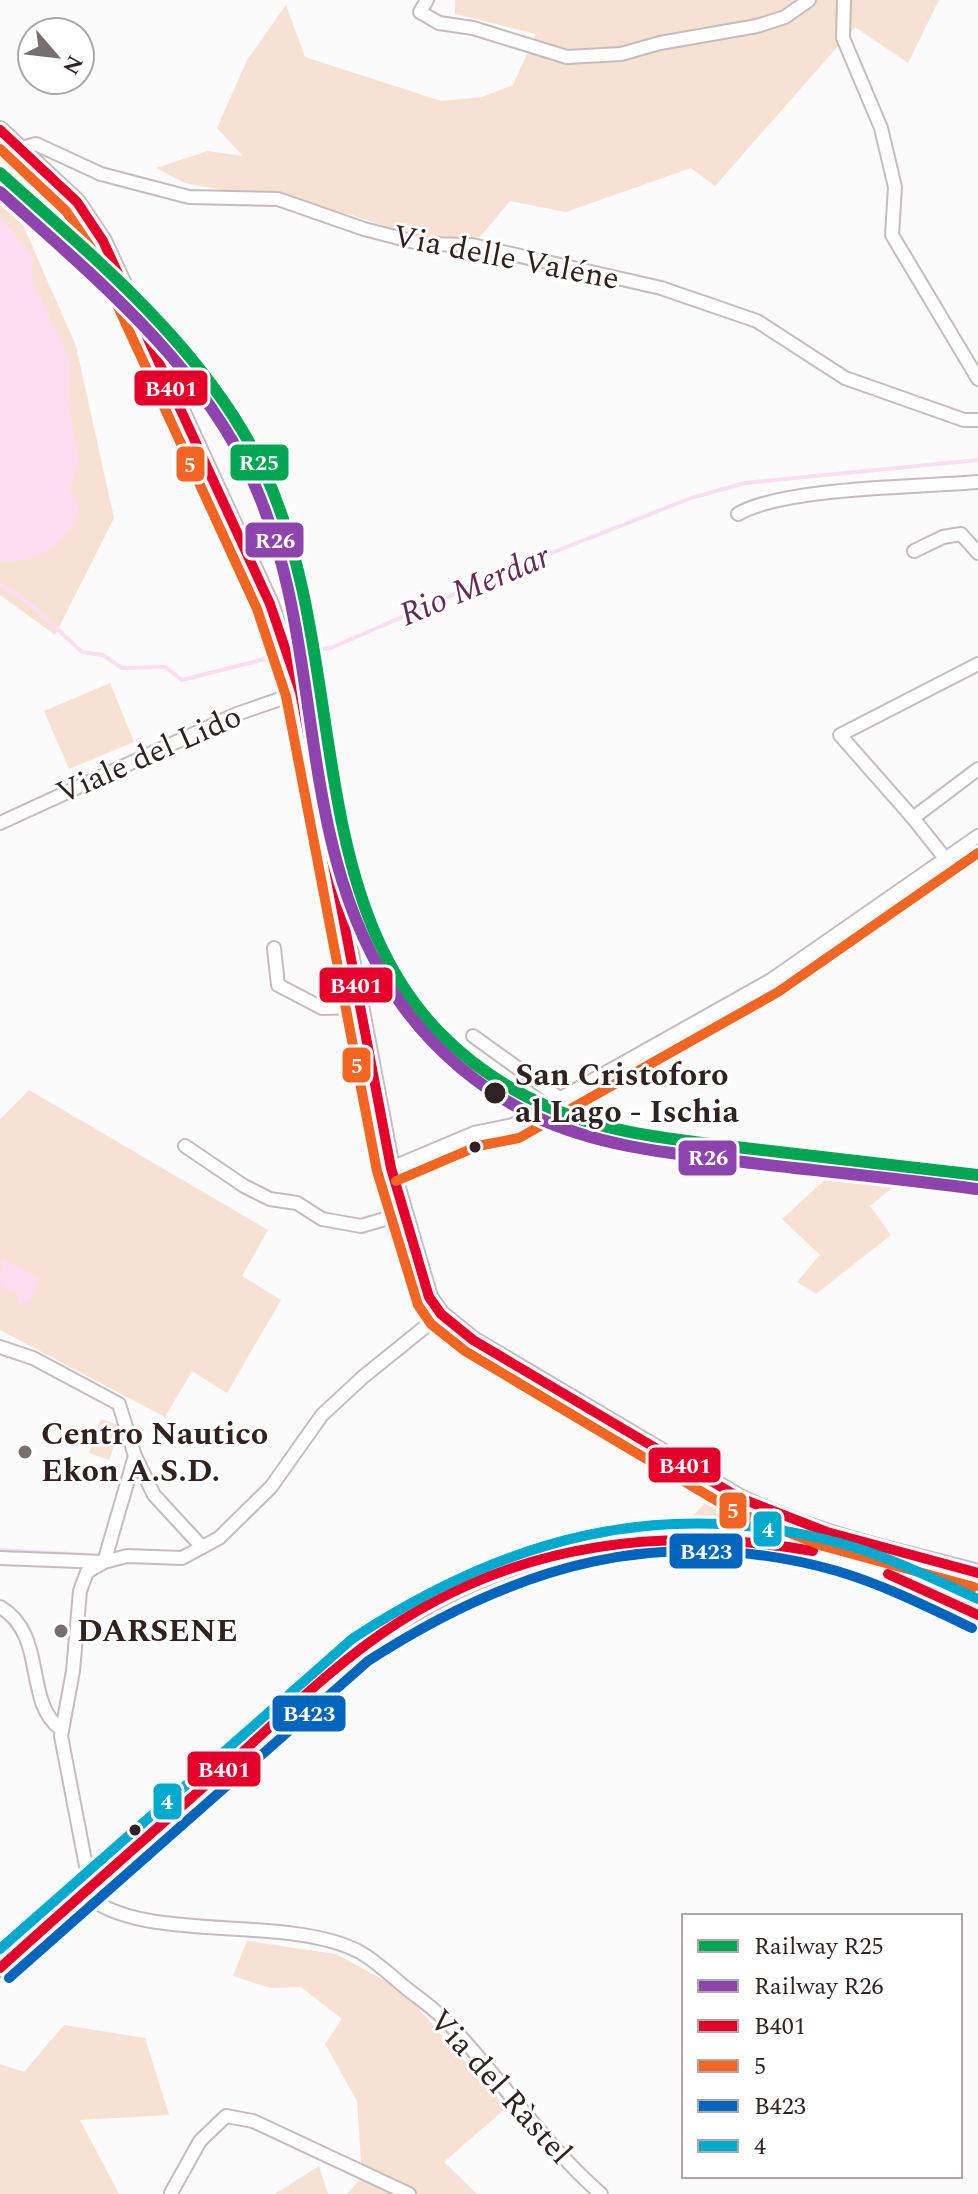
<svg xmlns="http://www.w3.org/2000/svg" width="978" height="2194" viewBox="0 0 978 2194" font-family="Spectral,serif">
<rect width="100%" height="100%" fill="#fbfbfb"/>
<!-- green -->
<g fill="#f7e1d2">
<path d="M455,0H939L908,63L855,27L715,186L691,168L566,212L510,201L480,237L413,236L352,215L185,183L156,168L208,151L243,156L217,128L247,60L286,5L305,57L441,101L482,97L513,85L536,34L455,14Z"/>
<path d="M0,205L23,225L76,346L114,518L55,635L0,595Z"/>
<path d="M110,683L134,742L69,769L44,711Z"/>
<path d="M29,1090L268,1230L242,1276L281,1300L227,1393L192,1371L165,1417L0,1330V1119Z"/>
<path d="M829,1176L897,1184L870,1206L891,1235L816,1294L797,1282L820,1255L782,1219Z"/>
<path d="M101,1419L121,1426L109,1460L89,1453Z"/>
<path d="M713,1490L758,1517L806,1538C739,1526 672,1526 604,1534L609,1522L615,1528C661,1525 688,1535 713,1490Z"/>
<path d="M247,1941L336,1954L402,1990L506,2108L444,2162L477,2194H347L362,2177L357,2101L325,2044L342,2019L301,1987L270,1988L233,1976Z"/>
<path d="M64,2025L145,2038L169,2115L80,2120L119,2194H0V2064L24,2072Z"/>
<path d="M319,2166L328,2194H275Z"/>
</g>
<!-- water -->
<g fill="#fbddf0">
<path d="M0,216L32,254V278L70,359L69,406L79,460L70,490L80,509C67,546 39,563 0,562Z"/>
<path d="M2,1258L41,1279L26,1307L16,1302L19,1295L0,1285Z"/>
</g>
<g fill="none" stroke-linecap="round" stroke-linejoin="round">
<!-- stream -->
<g stroke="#fbddf0" stroke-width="4">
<path d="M0,584L29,603L82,652L103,655L122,668L165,667L182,680L281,655"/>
<path d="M290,653L331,648L526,563L691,498L745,483L978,460"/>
<path d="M0,1550L88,1555"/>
</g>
<defs>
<g id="minor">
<path d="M427,0L420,12L439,23L473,28L567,57L621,54L660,43L757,26L785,17L809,0"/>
<path d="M844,0L843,38L881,128L895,187L892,235L978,379"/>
<path d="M21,148L36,144L101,174L189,197L278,199L364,229L422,244L472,245L661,288L757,321L845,378L964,420H978"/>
<path d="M738,514C784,487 920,487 978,482"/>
<path d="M914,551L943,537L961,534L978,553"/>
<path d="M913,818L840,735L978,664"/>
<path d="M0,823L237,714L300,692"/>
<path d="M944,857L913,818L978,769"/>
<path d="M274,948L278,985L322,1008L359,1007"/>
<path d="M473,1036L558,1097"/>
<path d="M185,1146L244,1186L270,1199L297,1203L322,1219L361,1226L402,1214"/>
<path d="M391,1168L474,1133L513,1125L771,980L978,836"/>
<path d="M0,1347L33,1358L119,1404L135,1456L154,1495L202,1547"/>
<path d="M0,1558L104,1562"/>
<path d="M104,1562L135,1456"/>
<path d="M0,1607C48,1635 23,1702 61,1729"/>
<path d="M94,1883L86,1866L61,1736L73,1671L80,1591L87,1572L104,1562L127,1556L182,1558L219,1538L271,1487L322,1415L363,1377L441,1314"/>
<path d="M83,1893C143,1946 281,1913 358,1951C375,1960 391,1976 406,1988C421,2000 439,2012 452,2027C503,2082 545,2145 601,2194"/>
<path d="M171,2193L200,2141L226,2116L253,2121L409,2194"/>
</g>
<g id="major">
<path d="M0,130L77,202L103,241L270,604L300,692L391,1168L429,1297L441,1314L473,1340L740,1498C814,1535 899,1552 978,1573"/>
<path d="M0,1968L208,1783"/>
</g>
<path id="highway" d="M208,1783C269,1729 329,1670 397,1623C523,1538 693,1514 839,1557C887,1571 932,1593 978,1615"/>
</defs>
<!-- minor casing -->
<use href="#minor" stroke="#c4bdbd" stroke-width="16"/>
<!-- major casing -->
<use href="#major" stroke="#c4bdbd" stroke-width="20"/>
<!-- highway casing -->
<use href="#highway" stroke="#c4bdbd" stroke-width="22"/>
<!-- minor -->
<use href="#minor" stroke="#fefefe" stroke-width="12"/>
<!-- major -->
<use href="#major" stroke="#fefefe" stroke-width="16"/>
<!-- highway -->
<use href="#highway" stroke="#fefefe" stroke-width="18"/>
<defs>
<g id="bus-1">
<path d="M0,130L77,202L103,241L270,604L300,692L391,1168L429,1297L441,1314L473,1340L740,1498L827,1532L978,1573"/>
<path d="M888,1574L978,1615"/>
<path d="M0,1968C75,1900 151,1834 227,1766C282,1717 336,1662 399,1622C525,1542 668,1526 813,1551"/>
</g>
<g id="bus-2">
<path d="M0,149L66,211L91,248L257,609L286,696L377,1171L418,1305L431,1324L465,1351L734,1511L823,1546L974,1587"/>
<path d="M396,1181L478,1146L519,1138L778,992L978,853"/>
</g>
<path id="bus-3" d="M9,1978L368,1661C516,1565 663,1522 837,1571C884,1585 928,1607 972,1628"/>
<path id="bus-4" d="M0,1949L352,1639C504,1539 662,1494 843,1544C890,1557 934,1579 978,1599"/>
</defs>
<!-- bus-1 casing -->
<use href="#bus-1" stroke="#fff" stroke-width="16"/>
<!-- bus-2 casing -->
<use href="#bus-2" stroke="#fff" stroke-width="16"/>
<!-- bus-3 casing -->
<use href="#bus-3" stroke="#fff" stroke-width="16"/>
<!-- bus-4 casing -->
<use href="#bus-4" stroke="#fff" stroke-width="16"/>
<!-- bus-1 -->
<use href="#bus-1" stroke="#e4002b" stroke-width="10"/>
<!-- bus-2 -->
<use href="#bus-2" stroke="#f26522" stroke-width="10"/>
<!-- bus-3 -->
<use href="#bus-3" stroke="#0065bd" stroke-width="10"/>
<!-- bus-4 -->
<use href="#bus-4" stroke="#00a9ce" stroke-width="10"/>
<defs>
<path id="rail-1" d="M0,173C98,261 207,350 264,471C365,688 278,983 544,1105C604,1133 671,1139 736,1147C816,1157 897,1165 978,1175"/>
<path id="rail-2" d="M0,192C93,276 199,362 252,479C330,650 289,842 400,1002C434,1051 483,1091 536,1117C598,1146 668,1153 735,1161C815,1171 896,1178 976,1189"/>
</defs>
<!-- rail-1 casing -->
<use href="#rail-1" stroke="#fff" stroke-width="18"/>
<!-- rail-2 casing -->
<use href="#rail-2" stroke="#fff" stroke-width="18"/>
<!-- rail-1 -->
<use href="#rail-1" stroke="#00a651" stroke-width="12"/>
<!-- rail-2 -->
<use href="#rail-2" stroke="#8e44ad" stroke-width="12"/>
</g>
<!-- markers -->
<g fill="#302222" stroke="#fff" stroke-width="3">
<circle cx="495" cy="1093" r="12"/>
<circle cx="475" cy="1147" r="7"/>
<circle cx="135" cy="1830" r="7"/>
</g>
<g fill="#776e6e" stroke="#fff" stroke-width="3">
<circle cx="25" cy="1452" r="8"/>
<circle cx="61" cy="1631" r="8"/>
</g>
<g text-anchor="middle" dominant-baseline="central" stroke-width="6" stroke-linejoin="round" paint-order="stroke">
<!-- street labels -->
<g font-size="32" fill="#302222" stroke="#fff">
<text transform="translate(506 258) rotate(11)">Via delle Valéne</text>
<text transform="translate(149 755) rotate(-24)">Viale del Lido</text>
<text transform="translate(500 2087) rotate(48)">Via del Ràstel</text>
</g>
<!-- stop labels -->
<g font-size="32" font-weight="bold" fill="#302222" stroke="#fff" text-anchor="start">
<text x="515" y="1075">San Cristoforo<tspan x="515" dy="37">al Lago - Ischia</tspan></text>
</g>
<!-- poi labels -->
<g font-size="32" font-weight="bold" fill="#302222" stroke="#fff" text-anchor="start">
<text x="41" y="1434">Centro Nautico<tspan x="41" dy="37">Ekon A.S.D.</tspan></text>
<text x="77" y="1631">DARSENE</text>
</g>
<!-- water labels -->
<g font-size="34" font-style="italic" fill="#672a58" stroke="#fff">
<text transform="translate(475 586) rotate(-23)">Rio Merdar</text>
</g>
</g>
<g stroke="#fff" stroke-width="3">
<rect x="133" y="369" width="76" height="38" rx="8" fill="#e4002b"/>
<rect x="229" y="443" width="61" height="39" rx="8" fill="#00a651"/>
<rect x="175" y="445" width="31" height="38" rx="8" fill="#f26522"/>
<rect x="244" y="521" width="61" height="38" rx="8" fill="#8e44ad"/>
<rect x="318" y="966" width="76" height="38" rx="8" fill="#e4002b"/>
<rect x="341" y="1046" width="31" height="38" rx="8" fill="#f26522"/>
<rect x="677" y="1139" width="61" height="38" rx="8" fill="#8e44ad"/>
<rect x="647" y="1446" width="75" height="38" rx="8" fill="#e4002b"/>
<rect x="718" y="1491" width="30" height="39" rx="8" fill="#f26522"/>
<rect x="752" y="1510" width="31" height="38" rx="8" fill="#00a9ce"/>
<rect x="668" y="1532" width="76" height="38" rx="8" fill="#0065bd"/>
<rect x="271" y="1694" width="76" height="39" rx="8" fill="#0065bd"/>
<rect x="186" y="1750" width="76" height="38" rx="8" fill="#e4002b"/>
<rect x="152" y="1782" width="31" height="39" rx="8" fill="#00a9ce"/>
</g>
<g font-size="22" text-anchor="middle" font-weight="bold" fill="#fff">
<text x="171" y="396">B401</text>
<text x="259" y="470">R25</text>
<text x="190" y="472">5</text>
<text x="275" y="548">R26</text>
<text x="356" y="993">B401</text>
<text x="357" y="1073">5</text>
<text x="708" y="1165">R26</text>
<text x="685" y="1473">B401</text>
<text x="733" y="1518">5</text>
<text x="768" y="1537">4</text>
<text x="706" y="1559">B423</text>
<text x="309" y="1721">B423</text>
<text x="224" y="1777">B401</text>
<text x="167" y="1809">4</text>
</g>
<!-- legend -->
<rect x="682" y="1914" width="280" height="264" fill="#ffffff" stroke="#aca7a7" stroke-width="2"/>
<rect x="698" y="1940" width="40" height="12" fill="#00a651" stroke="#aca7a7" stroke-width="2"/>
<text x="754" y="1954" font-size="24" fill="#302222">Railway R25</text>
<rect x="698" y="1980" width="40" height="12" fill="#8e44ad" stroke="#aca7a7" stroke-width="2"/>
<text x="754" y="1994" font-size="24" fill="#302222">Railway R26</text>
<rect x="698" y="2020" width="40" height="12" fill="#e4002b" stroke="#aca7a7" stroke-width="2"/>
<text x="754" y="2034" font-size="24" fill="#302222">B401</text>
<rect x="698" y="2060" width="40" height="12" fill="#f26522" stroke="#aca7a7" stroke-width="2"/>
<text x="754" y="2074" font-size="24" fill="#302222">5</text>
<rect x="698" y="2100" width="40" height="12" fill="#0065bd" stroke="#aca7a7" stroke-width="2"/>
<text x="754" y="2114" font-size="24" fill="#302222">B423</text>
<rect x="698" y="2140" width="40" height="12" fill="#00a9ce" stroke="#aca7a7" stroke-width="2"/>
<text x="754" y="2154" font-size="24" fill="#302222">4</text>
<!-- north arrow -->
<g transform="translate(56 56) rotate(118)"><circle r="38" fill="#ffffff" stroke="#aca7a7" stroke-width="2"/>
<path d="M0-6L14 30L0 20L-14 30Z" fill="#776e6e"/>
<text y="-12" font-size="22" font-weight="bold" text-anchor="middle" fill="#302222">N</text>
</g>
</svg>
